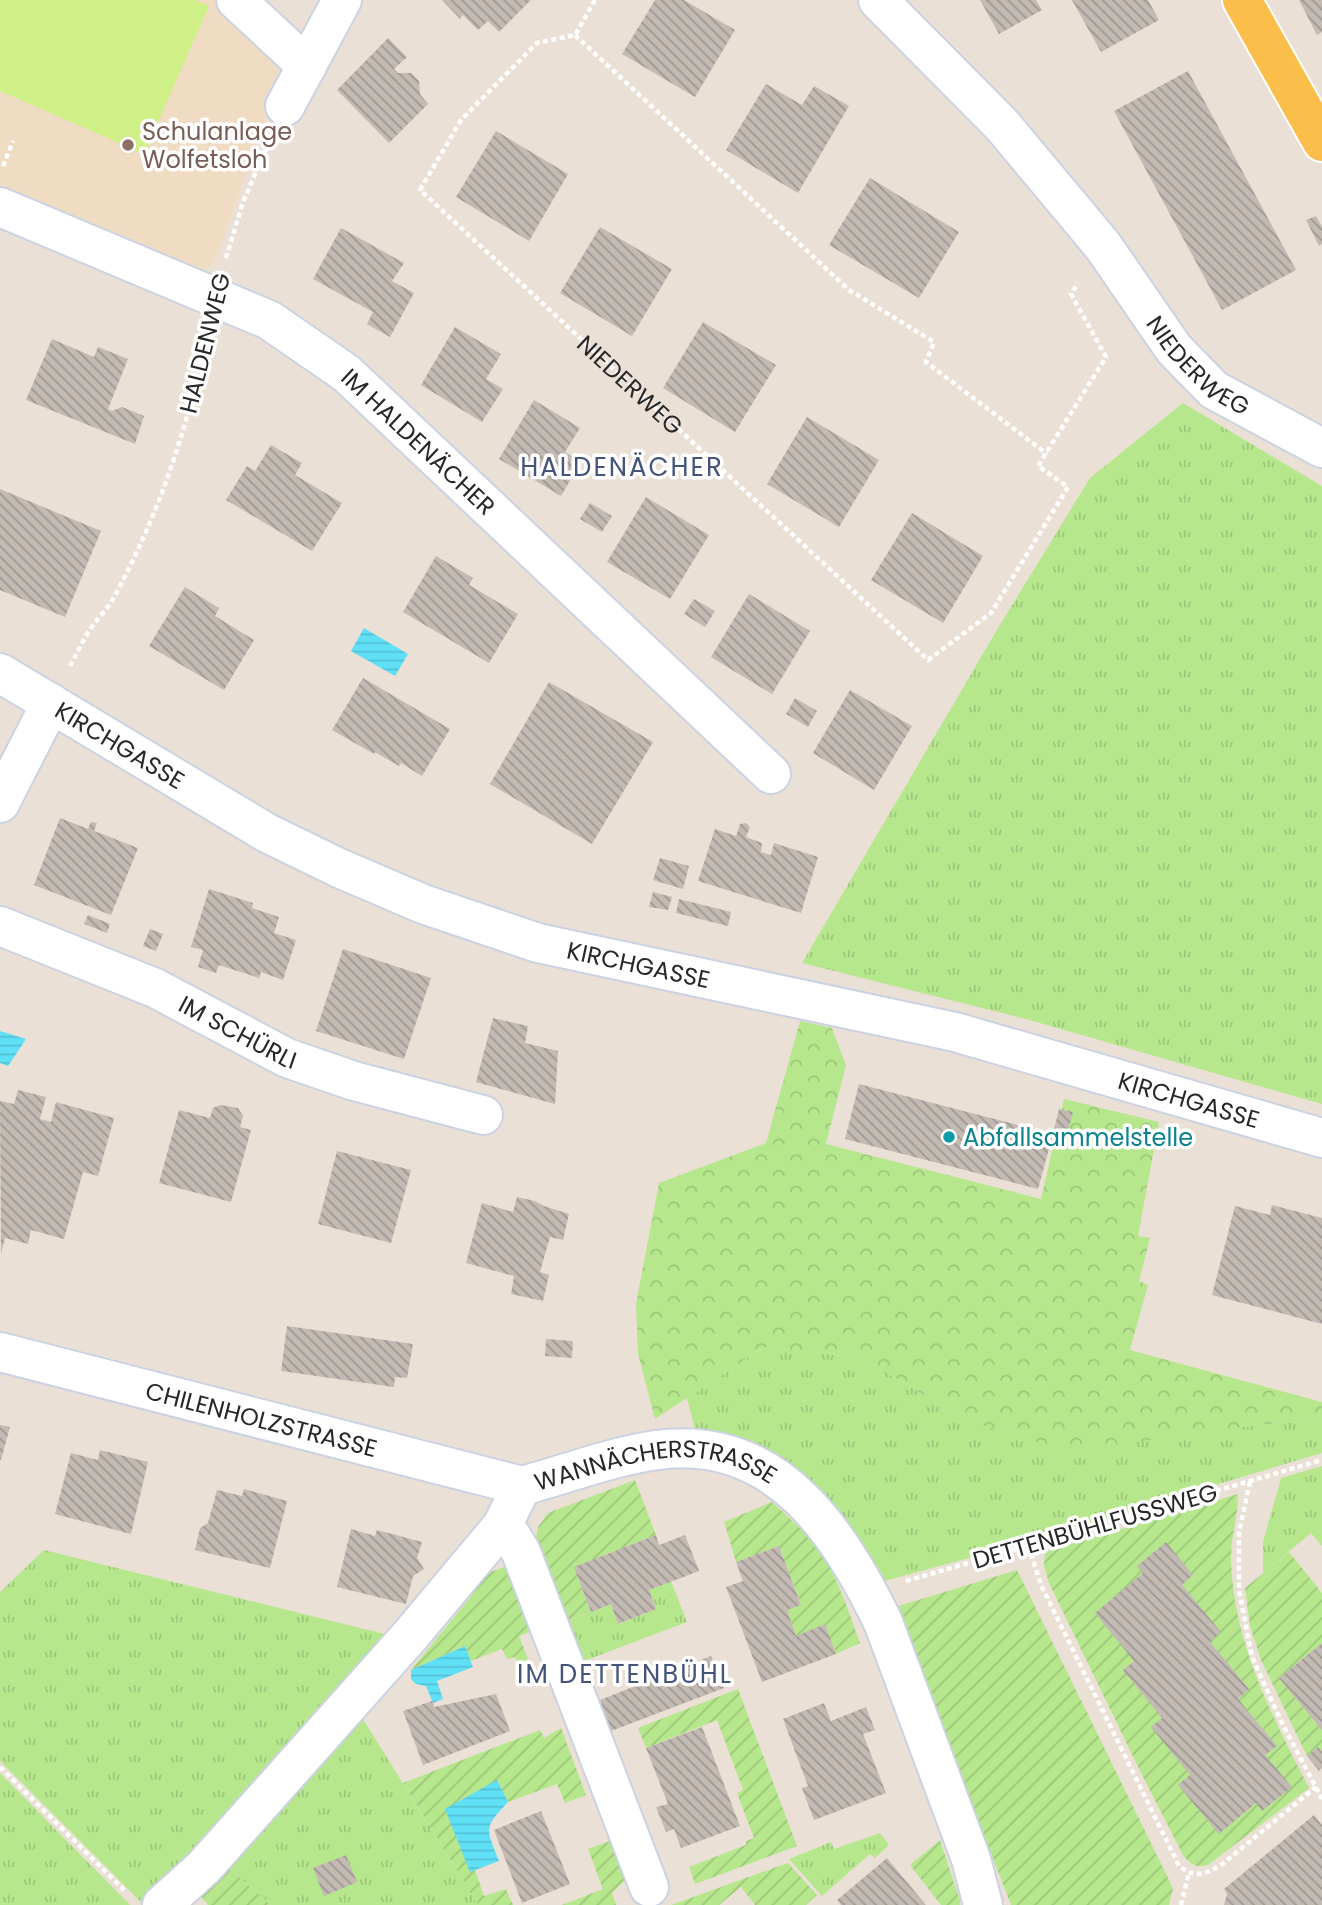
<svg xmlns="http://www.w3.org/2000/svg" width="1322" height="1905" viewBox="0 0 1322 1905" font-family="Poppins,sans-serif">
<defs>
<pattern id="grass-tufts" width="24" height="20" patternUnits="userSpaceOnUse" patternTransform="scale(1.75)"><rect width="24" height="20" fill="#b6e78d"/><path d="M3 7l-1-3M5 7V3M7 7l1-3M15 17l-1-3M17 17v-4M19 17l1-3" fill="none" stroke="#9cc67a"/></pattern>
<pattern id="forest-crowns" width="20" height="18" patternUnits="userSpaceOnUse" patternTransform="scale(1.75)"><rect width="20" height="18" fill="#b6e78d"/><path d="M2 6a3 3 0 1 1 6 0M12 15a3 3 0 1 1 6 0" fill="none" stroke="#9cc67a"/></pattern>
<pattern id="garden-furrows" width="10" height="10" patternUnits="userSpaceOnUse" patternTransform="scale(1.75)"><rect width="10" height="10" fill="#b6e78d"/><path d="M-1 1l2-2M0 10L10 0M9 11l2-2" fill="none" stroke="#9cc67a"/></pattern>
<pattern id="water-rules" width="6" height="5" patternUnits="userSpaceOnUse" patternTransform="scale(1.75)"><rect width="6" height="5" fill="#5fe0f7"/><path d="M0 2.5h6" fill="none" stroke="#53c0d4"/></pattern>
<pattern id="building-back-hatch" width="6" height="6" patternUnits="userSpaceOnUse" patternTransform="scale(1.75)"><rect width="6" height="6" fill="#c2bab3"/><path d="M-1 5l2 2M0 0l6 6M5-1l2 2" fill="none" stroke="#9e9792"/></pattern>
</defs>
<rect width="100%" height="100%" fill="#ebe0d6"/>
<!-- education -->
<path fill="#efdcc3" d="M0,0H257L297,38L271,104L218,253L214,261L205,270L0,185Z"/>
<!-- grass -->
<g fill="url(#grass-tufts)">
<path d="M1183,403L1322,486V1104L1026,1019L802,963L998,628L1090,478Z"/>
<path d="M764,1347L862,1358L968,1421L1234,1428L1322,1418V1453L1009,1547L881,1582L696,1433L687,1398Z"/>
<path d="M1322,1466V1546L1311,1533L1263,1573V1542L1281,1478Z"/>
<path d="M44,1550L397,1637L144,1905L0,1761V1592Z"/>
<path d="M671,1581L687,1622L576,1664L560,1624L611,1604L619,1624L656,1609L649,1590Z"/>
<path d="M360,1714L478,1905H271L225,1865Z"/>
<path d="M0,1773L130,1905H0Z"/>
<path d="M880,1833L889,1845L875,1858L870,1854L822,1896L789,1859L831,1842L834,1849Z"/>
</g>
<!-- forest -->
<path fill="url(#forest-crowns)" d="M800,1021L832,1028L846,1065L826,1144L1041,1199L1064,1099L1159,1122L1138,1236L1150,1238L1139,1281L1148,1285L1130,1350L1322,1402V1418L1234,1428L1069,1452L968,1421L862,1358L764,1347L655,1419L638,1354L636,1304L659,1183L766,1143Z"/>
<!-- garden -->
<g fill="url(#garden-furrows)">
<path d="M635,1480L656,1535L574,1567L591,1612L566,1621L535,1542L538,1527L548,1513Z"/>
<path d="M1238,1494C1238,1516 1231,1536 1231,1558C1233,1642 1271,1714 1309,1788L1208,1865C1196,1868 1191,1865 1183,1855L1141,1773L1049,1583L1044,1566L1045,1552Z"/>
<path d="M772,1502C789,1518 808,1534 821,1553C839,1580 849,1613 860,1643L836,1654L825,1625L796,1636L787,1610L801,1604L779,1546L736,1562L724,1522Z"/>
<path d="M1289,1552L1322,1593V1643L1279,1678L1322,1730V1752L1318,1747L1307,1756L1261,1660L1250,1626L1245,1588Z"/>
<path d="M507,1566L532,1631L519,1636L528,1659L518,1663L515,1657L507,1659L502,1649L471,1661L465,1646L411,1670L472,1595L480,1576Z"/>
<path d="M1017,1570L1173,1888L1169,1905H1011L895,1607Z"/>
<path d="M738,1689L797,1846L695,1884L689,1867L746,1845V1841L754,1838L737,1793L743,1790L717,1720L646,1748L638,1728Z"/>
<path d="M561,1728L586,1795L565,1803L557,1784L508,1802L497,1780L470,1872L475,1870L484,1896L506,1889L513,1905H478L403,1783L540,1730L544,1738Z"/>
<path d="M618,1838L626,1879L612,1893L616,1905H562L603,1889L588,1849Z"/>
<path d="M940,1840L960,1901V1905H941L910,1865Z"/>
<path d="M788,1863L817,1895L806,1905H755L741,1887L719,1905H671Z"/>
<path d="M225,1865L271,1905H208L198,1893Z"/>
</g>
<!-- pitch -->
<path fill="#cff087" d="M0,0H195L209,6L144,154L0,91Z"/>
<!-- water -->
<g fill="url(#water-rules)">
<path d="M364,628L408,654L395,676L351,651Z"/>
<path d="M0,1031L26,1039L8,1066L0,1063Z"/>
<path d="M465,1646L473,1667L437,1681L443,1699L433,1703L426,1686L416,1684L411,1679V1670Z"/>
<path d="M497,1780L508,1802C483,1829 486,1827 499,1861L470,1872L445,1809Z"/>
</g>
<!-- building -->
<g fill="url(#building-back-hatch)">
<path d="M442,0H531L499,32L488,21L478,30L463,15L460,19Z"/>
<path d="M655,0H684L735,30L695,97L622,54Z"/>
<path d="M980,0H1036L1042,10L999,34Z"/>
<path d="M1072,0H1148L1159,20L1101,52Z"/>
<path d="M1299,0H1322V32L1317,35Z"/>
<path d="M388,38L407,57L394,69L398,73H411L419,81L420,94L428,104L389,143L337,90Z"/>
<path d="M1188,71L1296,270L1222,310L1114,111Z"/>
<path d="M766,84L802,105L814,86L849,106L798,193L726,150Z"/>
<path d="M496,131L568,174L529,241L456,197Z"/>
<path d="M870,178L959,232L919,298L829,245Z"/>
<path d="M1316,216L1322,227V244L1319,246L1306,220Z"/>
<path d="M600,227L672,269L632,336L560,293Z"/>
<path d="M341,228L404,263L392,281L414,293L390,337L367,324L373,312L313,279Z"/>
<path d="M703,322L776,365L735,432L663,388Z"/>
<path d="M455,327L501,354L486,379L503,389L482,422L421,385Z"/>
<path d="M52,339L94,357L98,347L128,359L108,409L112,411L122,407L144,416L135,444L26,400Z"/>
<path d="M534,400L580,428L565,452L581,462L561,496L499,459Z"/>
<path d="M807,417L879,460L839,527L767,484Z"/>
<path d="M271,445L302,463L295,475L342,503L312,551L226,500L247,466L255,471Z"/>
<path d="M0,489L101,531L65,617L0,590Z"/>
<path d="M646,497L709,535L670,599L607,562Z"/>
<path d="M590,503L612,516L602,532L580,519Z"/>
<path d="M912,513L983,556L943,623L871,580Z"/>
<path d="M436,556L473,578L469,585L518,614L489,663L403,612Z"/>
<path d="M185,587L219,608L215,616L254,640L224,690L149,646Z"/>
<path d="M749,594L810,631L772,694L711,657Z"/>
<path d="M694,599L715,611L705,627L684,614Z"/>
<path d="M363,678L450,729L422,776L401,763L399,766L375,752L374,754L332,730Z"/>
<path d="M549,682L653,742L592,844L490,784Z"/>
<path d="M850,690L912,726L874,790L813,753Z"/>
<path d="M795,698L817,711L808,727L786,714Z"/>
<path d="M60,818L88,829L91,822L97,823L94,831L138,848L111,915L34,885Z"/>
<path d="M746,823L750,827L746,837L762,843L761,852L771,855L774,843L818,857L801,913L698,881L715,829L736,836L740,824Z"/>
<path d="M660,858L689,866L683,889L653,880Z"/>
<path d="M209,889L253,903L252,908L279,917L274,933L296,940L283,980L261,972L259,978L219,965L216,973L198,967L203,950L191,947Z"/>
<path d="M653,892L672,897L668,910L649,907Z"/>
<path d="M679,899L731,912L728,926L676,913Z"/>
<path d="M88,915L110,924L107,933L84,924Z"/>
<path d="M150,929L163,934L156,951L143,946Z"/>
<path d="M343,949L431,978L404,1059L316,1031Z"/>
<path d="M493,1018L528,1026L525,1043L558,1051L555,1104L476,1082Z"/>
<path d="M859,1084L1053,1134L1038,1189L845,1139Z"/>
<path d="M18,1090L46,1097L40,1119L51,1122L56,1102L114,1118L98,1176L83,1172L64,1239L31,1230L28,1244L5,1238L1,1253L0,1101L14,1104Z"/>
<path d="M220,1105L238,1108L243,1116L240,1127L251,1130L231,1202L159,1183L179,1110L210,1118L213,1108Z"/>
<path d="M1059,1109L1073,1112L1066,1138L1053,1134Z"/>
<path d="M337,1151L411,1170L391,1243L318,1224Z"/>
<path d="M517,1197L535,1201L544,1206L569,1214L563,1240L550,1237L540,1272L549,1275L543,1301L511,1294L514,1276L466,1263L482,1203L513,1212Z"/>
<path d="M1272,1205L1322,1218V1324L1212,1295L1235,1206L1270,1215Z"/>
<path d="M287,1326L413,1344L407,1378L395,1377L394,1387L281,1371Z"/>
<path d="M546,1339L573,1341L572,1358L545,1356Z"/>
<path d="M0,1425L10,1427L1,1460H0Z"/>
<path d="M100,1450L148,1462L131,1534L55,1514L71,1453L98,1460Z"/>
<path d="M244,1489L287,1501L270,1568L195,1550L200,1528L208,1523L217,1490L242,1496Z"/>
<path d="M351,1529L375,1536L377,1530L422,1542L417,1558L424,1569L413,1576L406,1604L337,1587Z"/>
<path d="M656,1535L659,1545L685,1535L699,1571L649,1590L656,1609L618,1624L611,1604L591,1612L574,1567Z"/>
<path d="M1166,1542L1193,1575L1182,1585L1221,1632L1210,1642L1249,1689L1238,1699L1277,1746L1265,1755L1292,1787L1262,1811L1256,1803L1219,1834L1178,1785L1190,1775L1151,1727L1162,1718L1123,1670L1134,1661L1095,1613L1143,1573L1137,1566Z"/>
<path d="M779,1546L801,1605L787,1610L796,1636L825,1624L836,1654L762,1682L726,1587L743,1581L736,1562Z"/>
<path d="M1322,1643V1730L1279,1678Z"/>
<path d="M711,1656L724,1688L611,1731L600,1700Z"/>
<path d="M496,1694L510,1731L423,1765L403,1711L432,1701L434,1707Z"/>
<path d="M824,1703L831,1721L866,1707L875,1730L863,1734L886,1793L814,1820L802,1788L808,1786L783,1719Z"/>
<path d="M702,1727L740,1826L681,1848L674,1829L666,1832L656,1807L668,1804L646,1748Z"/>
<path d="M1318,1747L1322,1752V1768L1319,1771L1307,1756Z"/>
<path d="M541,1811L570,1884L522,1903L494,1830Z"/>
<path d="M1314,1815L1322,1825V1905H1224L1227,1894L1224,1889Z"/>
<path d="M346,1855L357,1882L324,1896L313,1868Z"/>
<path d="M887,1858L926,1905H841L837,1900Z"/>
</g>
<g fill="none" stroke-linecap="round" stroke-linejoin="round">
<defs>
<g id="minor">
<path d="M236,0L307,66"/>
<path id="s2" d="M878,0L1002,125L1103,246L1174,349L1214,390L1322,448"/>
<path d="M285,106L342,0"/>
<path id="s3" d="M0,207L269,320L346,373L771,774"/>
<path id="s4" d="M0,673L267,833L339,868L423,904L538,943L955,1032L1322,1138"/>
<path d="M0,803L51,703"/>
<path id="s5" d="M0,926L155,988L287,1058L354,1081L483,1115"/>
<path id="s6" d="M0,1352L522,1486"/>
<path d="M502,1526L512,1537L521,1552L649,1887"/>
<path id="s7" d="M162,1905L204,1867L409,1637L502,1526L522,1486C567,1474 621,1453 666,1449C779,1439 840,1533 883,1622L971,1859L983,1905"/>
</g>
<path id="major" d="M1242,0L1322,142"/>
</defs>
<!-- minor casing -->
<use href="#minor" stroke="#cbd2e2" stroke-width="42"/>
<!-- major casing -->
<use href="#major" stroke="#fff" stroke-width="42"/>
<!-- path -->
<g stroke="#fff" stroke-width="4.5" stroke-dasharray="5 3.5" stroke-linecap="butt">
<path id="s1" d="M595,0L575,35L537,43L461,120L420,190L928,660L991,613L1068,487L1038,466L1106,357L1071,294L1078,283"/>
<path d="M575,35L849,290L934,342L926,362L1047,454"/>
<path d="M3,166L13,141"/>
<path d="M226,258L243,202L269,142"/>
<path d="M70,666C78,652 84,637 94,624C100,616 108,608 113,599C158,517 188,428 206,337"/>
<path d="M1250,1482L1239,1532V1590L1252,1657L1282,1723L1322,1799"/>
<path d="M1028,1546L1042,1587L1179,1866C1195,1878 1202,1875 1220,1866L1316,1787"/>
<path d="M906,1581L1322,1460"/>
<path d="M0,1767L124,1890"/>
<path d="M1181,1905L1189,1873"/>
</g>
<!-- minor -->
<use href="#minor" stroke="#fff" stroke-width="38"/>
<!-- major -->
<use href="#major" stroke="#fbbe4b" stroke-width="38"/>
</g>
<!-- markers -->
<circle fill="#8d6e63" stroke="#fff" stroke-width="2.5" cx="128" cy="145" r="7"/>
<circle fill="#0f9aa8" stroke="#fff" stroke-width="2.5" cx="949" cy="1137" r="7"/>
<g text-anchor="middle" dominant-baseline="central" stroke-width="7" stroke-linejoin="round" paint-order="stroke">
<!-- education labels -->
<g font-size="24" fill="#785e54" stroke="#fff" text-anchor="start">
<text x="142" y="131">Schulanlage<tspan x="142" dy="28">Wolfetsloh</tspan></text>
</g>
<!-- street labels -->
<g font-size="24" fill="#272727" stroke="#fff">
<text transform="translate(205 343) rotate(-76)">HALDENWEG</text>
<text stroke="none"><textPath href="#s2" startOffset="488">NIEDERWEG</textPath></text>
<text stroke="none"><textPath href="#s1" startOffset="555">NIEDERWEG</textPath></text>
<text stroke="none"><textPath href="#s3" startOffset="485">IM HALDENÄCHER</textPath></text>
<text stroke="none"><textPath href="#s4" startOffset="140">KIRCHGASSE</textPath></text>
<text stroke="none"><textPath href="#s4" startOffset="707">KIRCHGASSE</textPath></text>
<text stroke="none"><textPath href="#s5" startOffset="261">IM SCHÜRLI</textPath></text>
<text stroke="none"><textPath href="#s4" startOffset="1274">KIRCHGASSE</textPath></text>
<text stroke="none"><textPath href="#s6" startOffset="270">CHILENHOLZSTRASSE</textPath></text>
<text stroke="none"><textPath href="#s7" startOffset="693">WANNÄCHERSTRASSE</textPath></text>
<text transform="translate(1095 1526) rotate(-16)">DETTENBÜHLFUSSWEG</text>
</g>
<!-- culture labels -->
<g font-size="24" fill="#0d838f" stroke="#fff" text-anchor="start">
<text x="963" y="1137">Abfallsammelstelle</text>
</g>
<!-- neighbourhood labels -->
<g font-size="26" letter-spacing="2" fill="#44547a" stroke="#fff">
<text x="622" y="467">HALDENÄCHER</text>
<text x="625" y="1674">IM DETTENBÜHL</text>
</g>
</g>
</svg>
